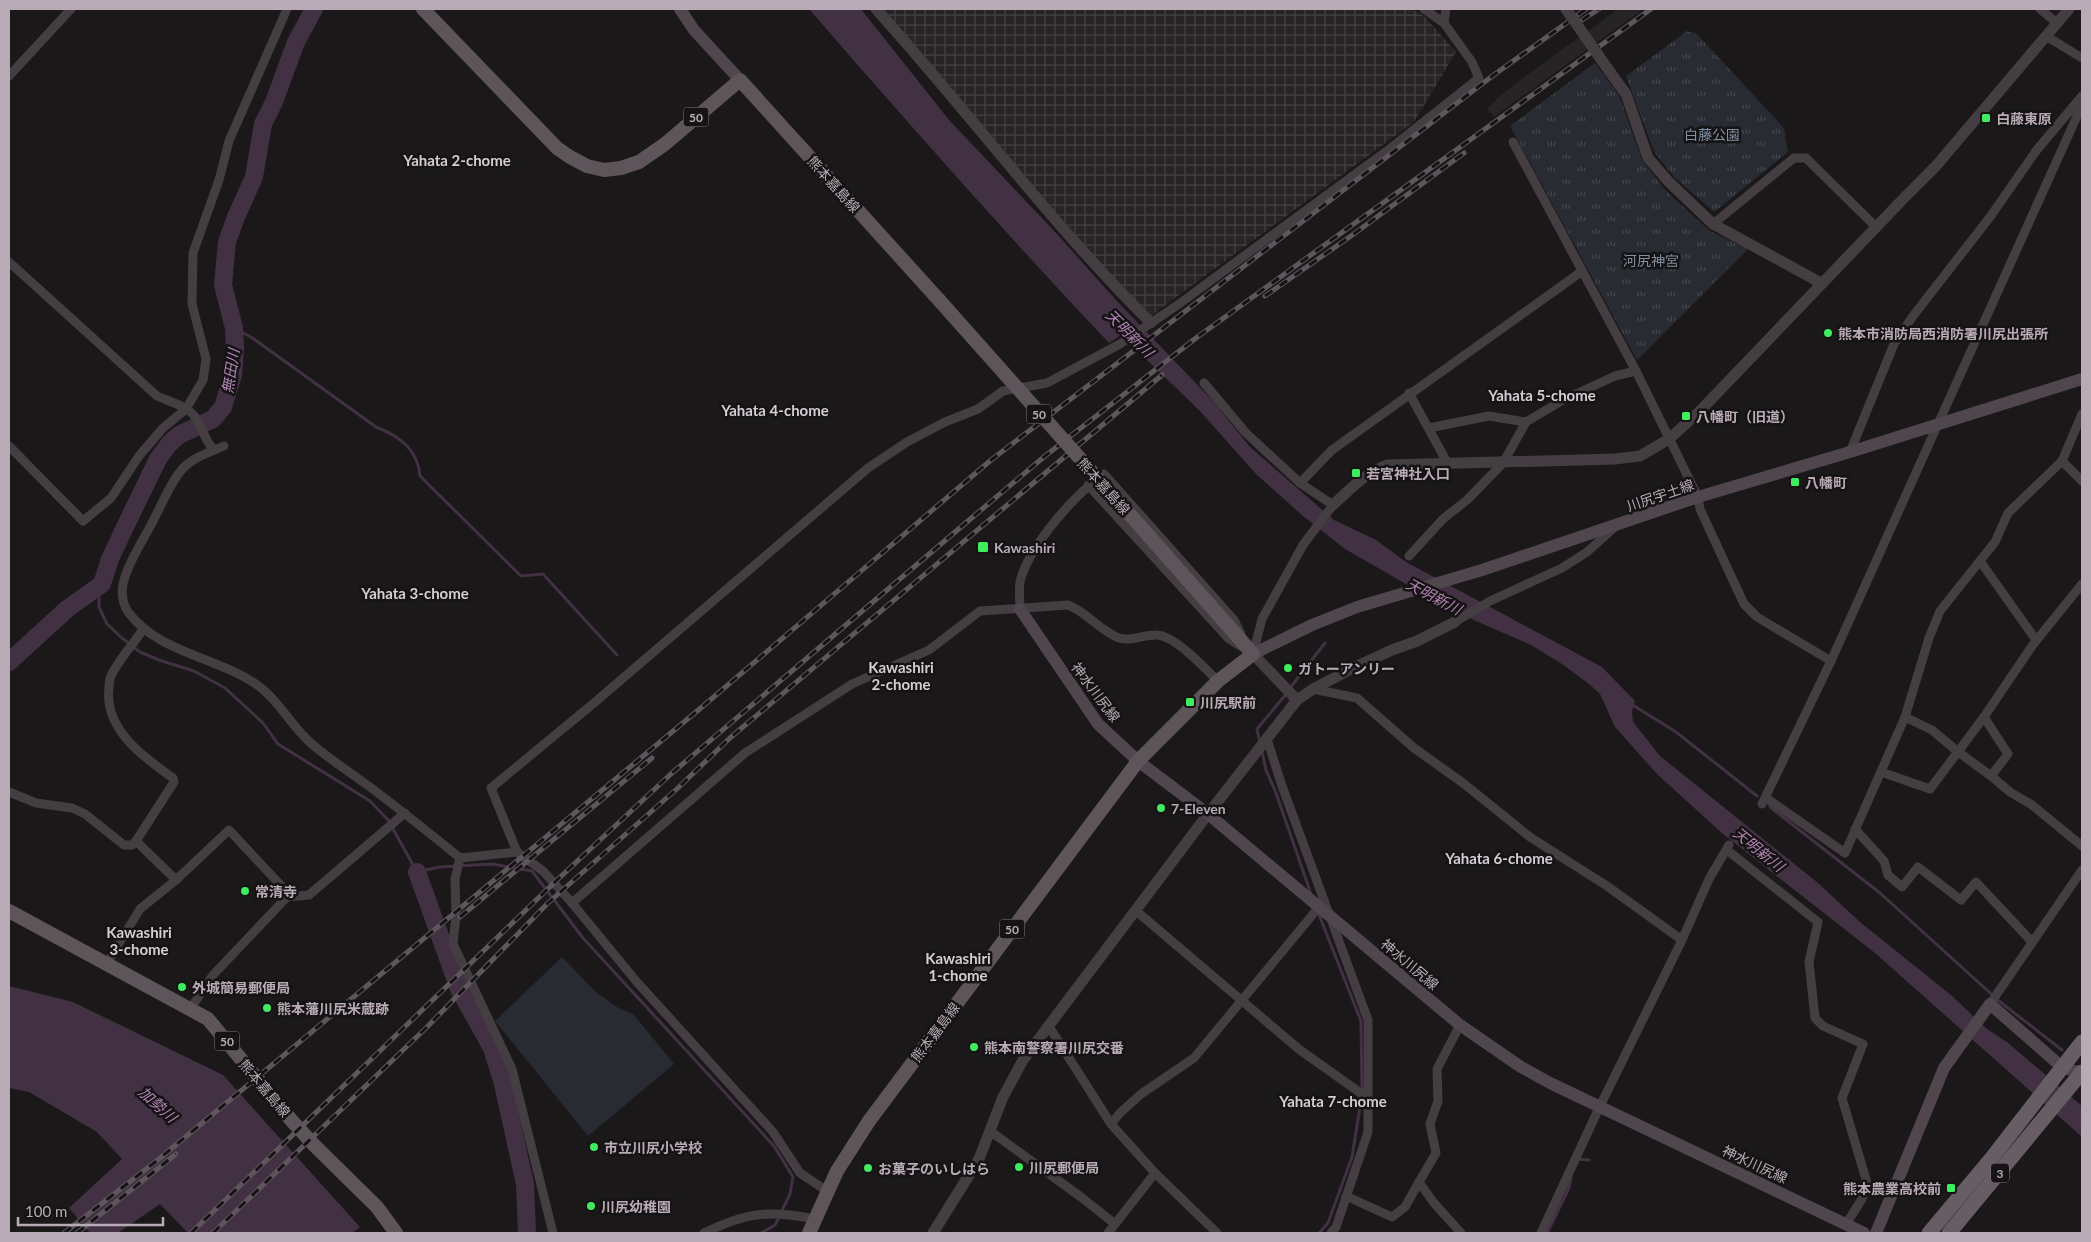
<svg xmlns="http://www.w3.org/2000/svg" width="2091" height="1242" viewBox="0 0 2091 1242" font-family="Lato,'Noto Sans JP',sans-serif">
<defs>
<pattern id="industrial-grid" width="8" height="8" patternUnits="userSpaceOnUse" patternTransform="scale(1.25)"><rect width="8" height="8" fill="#272425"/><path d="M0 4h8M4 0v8" fill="none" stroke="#444142"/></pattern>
<pattern id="grass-tufts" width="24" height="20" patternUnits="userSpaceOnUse" patternTransform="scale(1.25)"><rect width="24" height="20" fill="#282b32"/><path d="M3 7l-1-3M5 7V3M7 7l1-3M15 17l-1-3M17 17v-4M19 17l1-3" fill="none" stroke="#45474d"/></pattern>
</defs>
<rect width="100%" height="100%" fill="#1a1819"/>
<!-- built -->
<path fill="#272425" d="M1618,9H1643L1494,117L1487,109L1500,96L1523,78Z"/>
<!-- industrial -->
<path fill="url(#industrial-grid)" d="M879,9H1412L1424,16L1456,52L1414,122L1148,318Z"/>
<!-- grass -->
<g fill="url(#grass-tufts)">
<path d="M1687,31L1697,34L1784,128L1788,152L1714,212L1675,178L1654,152L1626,76Z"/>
<path d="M1595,63L1619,95L1642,160L1665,190L1710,231L1748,249L1637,360L1510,126Z"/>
</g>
<!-- garden -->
<path fill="#282b32" d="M562,957L596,992L617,1007L634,1015L674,1064L588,1136L495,1021Z"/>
<!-- water -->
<g fill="#423143">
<path d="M809,9H861L949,120L1058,235L1115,299L1213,401L1250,447L1334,520L1376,540L1406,562L1602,667L1635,701L1632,712L1633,722L1660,756L1818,883L1860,922L1951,995L1987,1029L2007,1042L2082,1106V1137L1875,953L1723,834L1658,775L1615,727L1600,694L1589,684L1562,664L1531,645L1453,611L1345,549L1303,516L1257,475L1199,410L1121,335L1109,343C1006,234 907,122 809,9Z"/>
<path d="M9,986L73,1002L223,1075L360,1227L352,1233H188L160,1204L118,1233H90L69,1208L122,1159L97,1132L29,1092L9,1088Z"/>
</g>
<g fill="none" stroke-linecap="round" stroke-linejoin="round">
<!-- stream -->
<g stroke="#423143" stroke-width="3">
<path d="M234,328L251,337L376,427C399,436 418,449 420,476L521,576L543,574L617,655"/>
<path d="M102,584L99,596V607L107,624L122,638L140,652L159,660L194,671L225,688L263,723L278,744L370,801L388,820L417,872L439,867L492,864L532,871L583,938L774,1146L793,1177L790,1194L775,1225L761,1233"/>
<path d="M1290,688L1325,643"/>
<path d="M1631,704L1676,732L1757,796"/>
<path d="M1260,743L1257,729L1287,693"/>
<path d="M1262,752L1266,770L1276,793L1311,894"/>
<path d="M1770,807L1880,893L1999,1001L2062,1050"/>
<path d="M1318,912L1361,1021L1362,1094L1352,1157L1328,1223L1319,1233"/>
<path d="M1577,1159L1589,1160"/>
<path d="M1547,1233L1569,1188L1571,1178"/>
</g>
<!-- river -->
<g stroke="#423143" stroke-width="18">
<path d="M9,662L67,609L102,584L110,559L125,527L158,459L169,444L179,435L213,419L223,407L233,375L235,349L234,328L223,285L227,242L236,217L254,177L263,124L274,102L296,42L314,9"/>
<path d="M417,872L459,989L492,1048L502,1080L525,1184L527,1233"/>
</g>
<!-- minor -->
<g stroke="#443e42" stroke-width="9">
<path d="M2040,9L2057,23"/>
<path d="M1444,23L1446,9"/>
<path d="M2046,36L2082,58"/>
<path d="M9,76L71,9"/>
<path d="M1513,142L1636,371L1698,497L1700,509L1744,604L1757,617L1831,661"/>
<path d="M1713,224L1794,158H1806L1876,227"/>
<path d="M9,262L157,396C170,402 188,406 196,418C204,430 203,438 214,450"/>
<path d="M1204,383L1246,433L1300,483L1333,505L1303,545L1262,619L1253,654"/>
<path d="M1409,393L1448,464"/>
<path d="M1429,428L1489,416L1526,422"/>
<path d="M9,446L83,521L111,498L139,456L163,428L186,409L203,380L206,359L192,304L193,253L219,180L229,141L287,9"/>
<path d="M224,446C208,453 190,458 179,473C168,488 161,506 152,523C142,542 128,563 123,584C121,593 123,606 129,613C158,653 222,658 260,687C281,703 292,728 313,745C332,761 354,775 374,790C403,812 432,835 460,858L517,852"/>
<path d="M1850,452L1894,344L1913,316L1990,217L2036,151L2082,96"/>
<path d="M2062,461L2082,481"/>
<path d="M1300,483L1332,450L1581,272"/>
<path d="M1088,485L1229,639L1242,647"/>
<path d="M1409,556L1443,519L1467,500L1503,463L1526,422L1563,400L1615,376L1636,371"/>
<path d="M1980,561L2036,640"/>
<path d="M1020,609C1020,599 1018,587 1021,578C1032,543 1075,494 1104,474L1234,620L1241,634"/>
<path d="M1455,622L1490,601L1562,568L1587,552L1615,527"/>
<path d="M1313,689L1357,698L1414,748L1463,783L1530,837L1607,886L1682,940"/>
<path d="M1905,717L1932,730L1957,751L1991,776L2010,792L2032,805L2082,846"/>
<path d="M1984,717L2008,754L1991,776"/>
<path d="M1267,739L1282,786L1368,1020V1132L1336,1227L1331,1233"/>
<path d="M1881,772L1930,789L1984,717L2032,646L2082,584"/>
<path d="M9,792L36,803L72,808L85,814L124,845H132L136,841L174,782L173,778C143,757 104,729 109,688C109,684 109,680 111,676C117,662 135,642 144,628"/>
<path d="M1766,798L1845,853L1905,717L1929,638L1940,611L1995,542L2008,513L2062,461L2082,414"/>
<path d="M1762,804L1831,661L2082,105"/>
<path d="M1855,829L1884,861L1888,875L1902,887L1918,867L1961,900L1976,882L2032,942"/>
<path d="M136,841L176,880"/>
<path d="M1727,850L1818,922L1809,962L1815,1018L1823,1026L1863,1044L1842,1098L1867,1183L1862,1199L1846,1224"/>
<path d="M460,858L455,879L456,916L453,944L512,1069L553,1233"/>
<path d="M572,903L745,753L852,684L929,650L980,611L1068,605C1087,612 1100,631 1119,638C1132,642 1145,634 1157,635C1176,636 1204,668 1218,681"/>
<path d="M1135,910L1300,1050L1369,1099"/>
<path d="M107,963L140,909L176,880L229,830L287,892V897"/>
<path d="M1990,1004L2082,870"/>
<path d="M191,1008L213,975L287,897L309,895L405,813"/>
<path d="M1048,1025L1111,1124L1155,1173L1217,1233"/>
<path d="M1460,1025L1437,1069L1438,1101L1430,1124L1436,1153L1419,1182L1434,1203L1461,1233"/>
<path d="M1111,1124L1120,1113L1141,1094L1194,1058L1319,907"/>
<path d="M990,1131L1081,1197L1115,1224"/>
<path d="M827,1191L800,1173L773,1132L636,981L572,903L543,871L517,852L491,788L594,703L868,468L907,442L945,422L978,409L1003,391L1047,383L1120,344L1179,304L1392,147L1479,78L1472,62L1444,23L1424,9"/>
<path d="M1346,1196L1392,1217L1405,1207L1419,1182"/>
<path d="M704,1233C747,1212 769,1210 815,1219"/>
<path d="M1108,1233L1155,1173"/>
<path d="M1541,1233L1599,1108L1682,940L1709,879L1729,845"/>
</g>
<!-- tertiary -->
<g stroke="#443e42" stroke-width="11">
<path d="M876,9C969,112 1052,225 1151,323"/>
<path d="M1610,72L1626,94L1648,158L1668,181L1713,224L1821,283"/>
<path d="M1333,505C1350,489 1364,474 1387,465L1615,459L1640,456L1669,439L1699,412L1905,197L1936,166L2069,9"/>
<path d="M1253,654L1297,700"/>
<path d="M933,1233L979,1159L1003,1097L1023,1060L1208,814L1297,700L1313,689L1355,667L1392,650L1417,641L1455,622"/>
</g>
<!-- secondary -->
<g stroke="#4f474d" stroke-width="12">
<path d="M680,9L694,30L740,80"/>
<path d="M1020,609L1098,724L1138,761L1208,814L1460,1025L1521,1067L1550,1083L1864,1233"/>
<path d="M1253,654L1312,625L1357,607L1482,570L1698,497L1850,452L2082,379"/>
<path d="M1876,1233L1944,1068L1990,1004L2063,1068L2082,1073"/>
</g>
<!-- primary -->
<g stroke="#5e555b" stroke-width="14">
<path d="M423,9L557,148L570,157L587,166L604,170L621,168L639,162L665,144L740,80L939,300"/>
<path d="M9,911L208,1019L292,1121L315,1146L377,1207L396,1233"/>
<path d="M809,1233L837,1171L869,1121L1138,761L1218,681L1253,654L1141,527"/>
</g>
<!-- trunk -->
<g stroke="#675d64" stroke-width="15">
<path d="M1929,1233L1991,1159L2082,1042"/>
<path d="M1949,1233L2082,1072"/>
</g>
<defs>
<g id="rail">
<path d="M1582,20L1599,9"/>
<path d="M1265,296L1351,236L1464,153"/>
<path d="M460,917L652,758"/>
<path d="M64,1233L159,1159L702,707L991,460L1491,77L1586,9"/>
<path d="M77,1233L176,1154"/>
<path d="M191,1233L557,880L672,773L968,521L1045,456L1196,338L1651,9"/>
<path d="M213,1233L427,1027L548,903L679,787L731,737L1162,375"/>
</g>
</defs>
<!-- rail casing -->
<use href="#rail" stroke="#5e565c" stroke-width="5"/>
<!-- rail -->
<use href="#rail" stroke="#151314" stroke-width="3" stroke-dasharray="9" stroke-linecap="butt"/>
<!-- tertiary-bridge -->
<path stroke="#443e42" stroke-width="11" d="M1566,9L1610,72"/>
<!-- primary-bridge -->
<path stroke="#5e555b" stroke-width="14" d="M939,300L1141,527"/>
</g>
<!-- markers -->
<g fill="#3ded5e" stroke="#151314" stroke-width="2">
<rect x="1981" y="113" width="10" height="10" rx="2.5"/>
<circle cx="1828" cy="333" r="5"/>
<rect x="1681" y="411" width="10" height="10" rx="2.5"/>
<rect x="1351" y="468" width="10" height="10" rx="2.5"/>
<rect x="1790" y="477" width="10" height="10" rx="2.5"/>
<rect x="977" y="541" width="12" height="12" rx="2.5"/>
<circle cx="1288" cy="668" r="5"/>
<rect x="1185" y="697" width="10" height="10" rx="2.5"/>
<circle cx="1161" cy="808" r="5"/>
<circle cx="245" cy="891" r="5"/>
<circle cx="182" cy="987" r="5"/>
<circle cx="267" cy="1008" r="5"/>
<circle cx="974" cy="1047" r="5"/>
<circle cx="594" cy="1147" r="5"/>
<circle cx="1019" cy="1167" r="5"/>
<circle cx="868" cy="1168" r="5"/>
<rect x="1946" y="1183" width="10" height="10" rx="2.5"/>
<circle cx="591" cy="1206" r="5"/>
</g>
<g text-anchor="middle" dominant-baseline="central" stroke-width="5" stroke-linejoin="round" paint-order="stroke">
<!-- shield labels -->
<g fill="#151314" stroke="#887d85" stroke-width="1">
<rect x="683.5" y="107.5" width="25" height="19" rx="4"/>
<rect x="1026.5" y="404.5" width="25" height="19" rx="4"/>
<rect x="999.5" y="919.5" width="25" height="19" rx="4"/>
<rect x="214.5" y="1031.5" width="25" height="19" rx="4"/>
<rect x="1991" y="1163.5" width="18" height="19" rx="4"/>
</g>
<g font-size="12" font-weight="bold" fill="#b9abb6">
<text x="696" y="117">50</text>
<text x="1039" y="414">50</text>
<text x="1012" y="929">50</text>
<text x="227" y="1041">50</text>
<text x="2000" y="1173">3</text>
</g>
<!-- poi labels -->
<g font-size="14" font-weight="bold" fill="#b9abb6" stroke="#151314" text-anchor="start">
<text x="1996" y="118">白藤東原</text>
<text x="1838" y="333">熊本市消防局西消防署川尻出張所</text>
<text x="1696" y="416">八幡町（旧道）</text>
<text x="1366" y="473">若宮神社入口</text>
<text x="1805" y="482">八幡町</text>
<text x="994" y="547">Kawashiri</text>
<text x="1298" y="668">ガトーアンリー</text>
<text x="1200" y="702">川尻駅前</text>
<text x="1171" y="808">7-Eleven</text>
<text x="255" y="891">常清寺</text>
<text x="192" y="987">外城簡易郵便局</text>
<text x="277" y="1008">熊本藩川尻米蔵跡</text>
<text x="984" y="1047">熊本南警察署川尻交番</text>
<text x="604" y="1147">市立川尻小学校</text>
<text x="1029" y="1167">川尻郵便局</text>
<text x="878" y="1168">お菓子のいしはら</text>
<text x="1941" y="1188" text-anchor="end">熊本農業高校前</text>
<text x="601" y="1206">川尻幼稚園</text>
</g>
<!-- park labels -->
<g font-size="14" fill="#8290a4" stroke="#151314">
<text x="1712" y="134">白藤公園</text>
<text x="1651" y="260">河尻神宮</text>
</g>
<!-- street labels -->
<g font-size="14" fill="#b9abb6" stroke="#151314">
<text transform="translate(834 184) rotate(48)">熊本嘉島線</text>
<text transform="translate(1104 486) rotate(48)">熊本嘉島線</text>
<text transform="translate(1660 495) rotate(-19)">川尻宇土線</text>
<text transform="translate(1096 692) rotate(53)">神水川尻線</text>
<text transform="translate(1410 964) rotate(40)">神水川尻線</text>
<text transform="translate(935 1032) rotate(-53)">熊本嘉島線</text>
<text transform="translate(265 1088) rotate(50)">熊本嘉島線</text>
<text transform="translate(1755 1164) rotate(25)">神水川尻線</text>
</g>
<!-- neighbourhood labels -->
<g font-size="15" font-weight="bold" fill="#d5ccd3" stroke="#151314">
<text x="457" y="160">Yahata 2-chome</text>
<text x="1542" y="395">Yahata 5-chome</text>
<text x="775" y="410">Yahata 4-chome</text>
<text x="415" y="593">Yahata 3-chome</text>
<text x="901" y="667">Kawashiri<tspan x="901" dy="17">2-chome</tspan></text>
<text x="1499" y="858">Yahata 6-chome</text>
<text x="139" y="932">Kawashiri<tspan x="139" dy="17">3-chome</tspan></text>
<text x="958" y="958">Kawashiri<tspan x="958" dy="17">1-chome</tspan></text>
<text x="1333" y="1101">Yahata 7-chome</text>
</g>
<!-- water labels -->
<g font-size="15" font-style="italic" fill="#b283b3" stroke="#151314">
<text transform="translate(1130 333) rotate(45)">天明新川</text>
<text transform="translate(230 371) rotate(-81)">無田川</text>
<text transform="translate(1434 596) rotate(28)">天明新川</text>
<text transform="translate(1759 849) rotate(39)">天明新川</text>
<text transform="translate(158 1104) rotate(42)">加勢川</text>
</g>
</g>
<!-- border -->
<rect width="2091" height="1242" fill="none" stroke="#b9abb6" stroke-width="20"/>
<!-- scale -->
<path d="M18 1217v8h145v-8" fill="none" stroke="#b9abb6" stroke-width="2.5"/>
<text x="25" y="1217" font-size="15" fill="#b9abb6" stroke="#151314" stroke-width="4" paint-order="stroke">100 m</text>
</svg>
